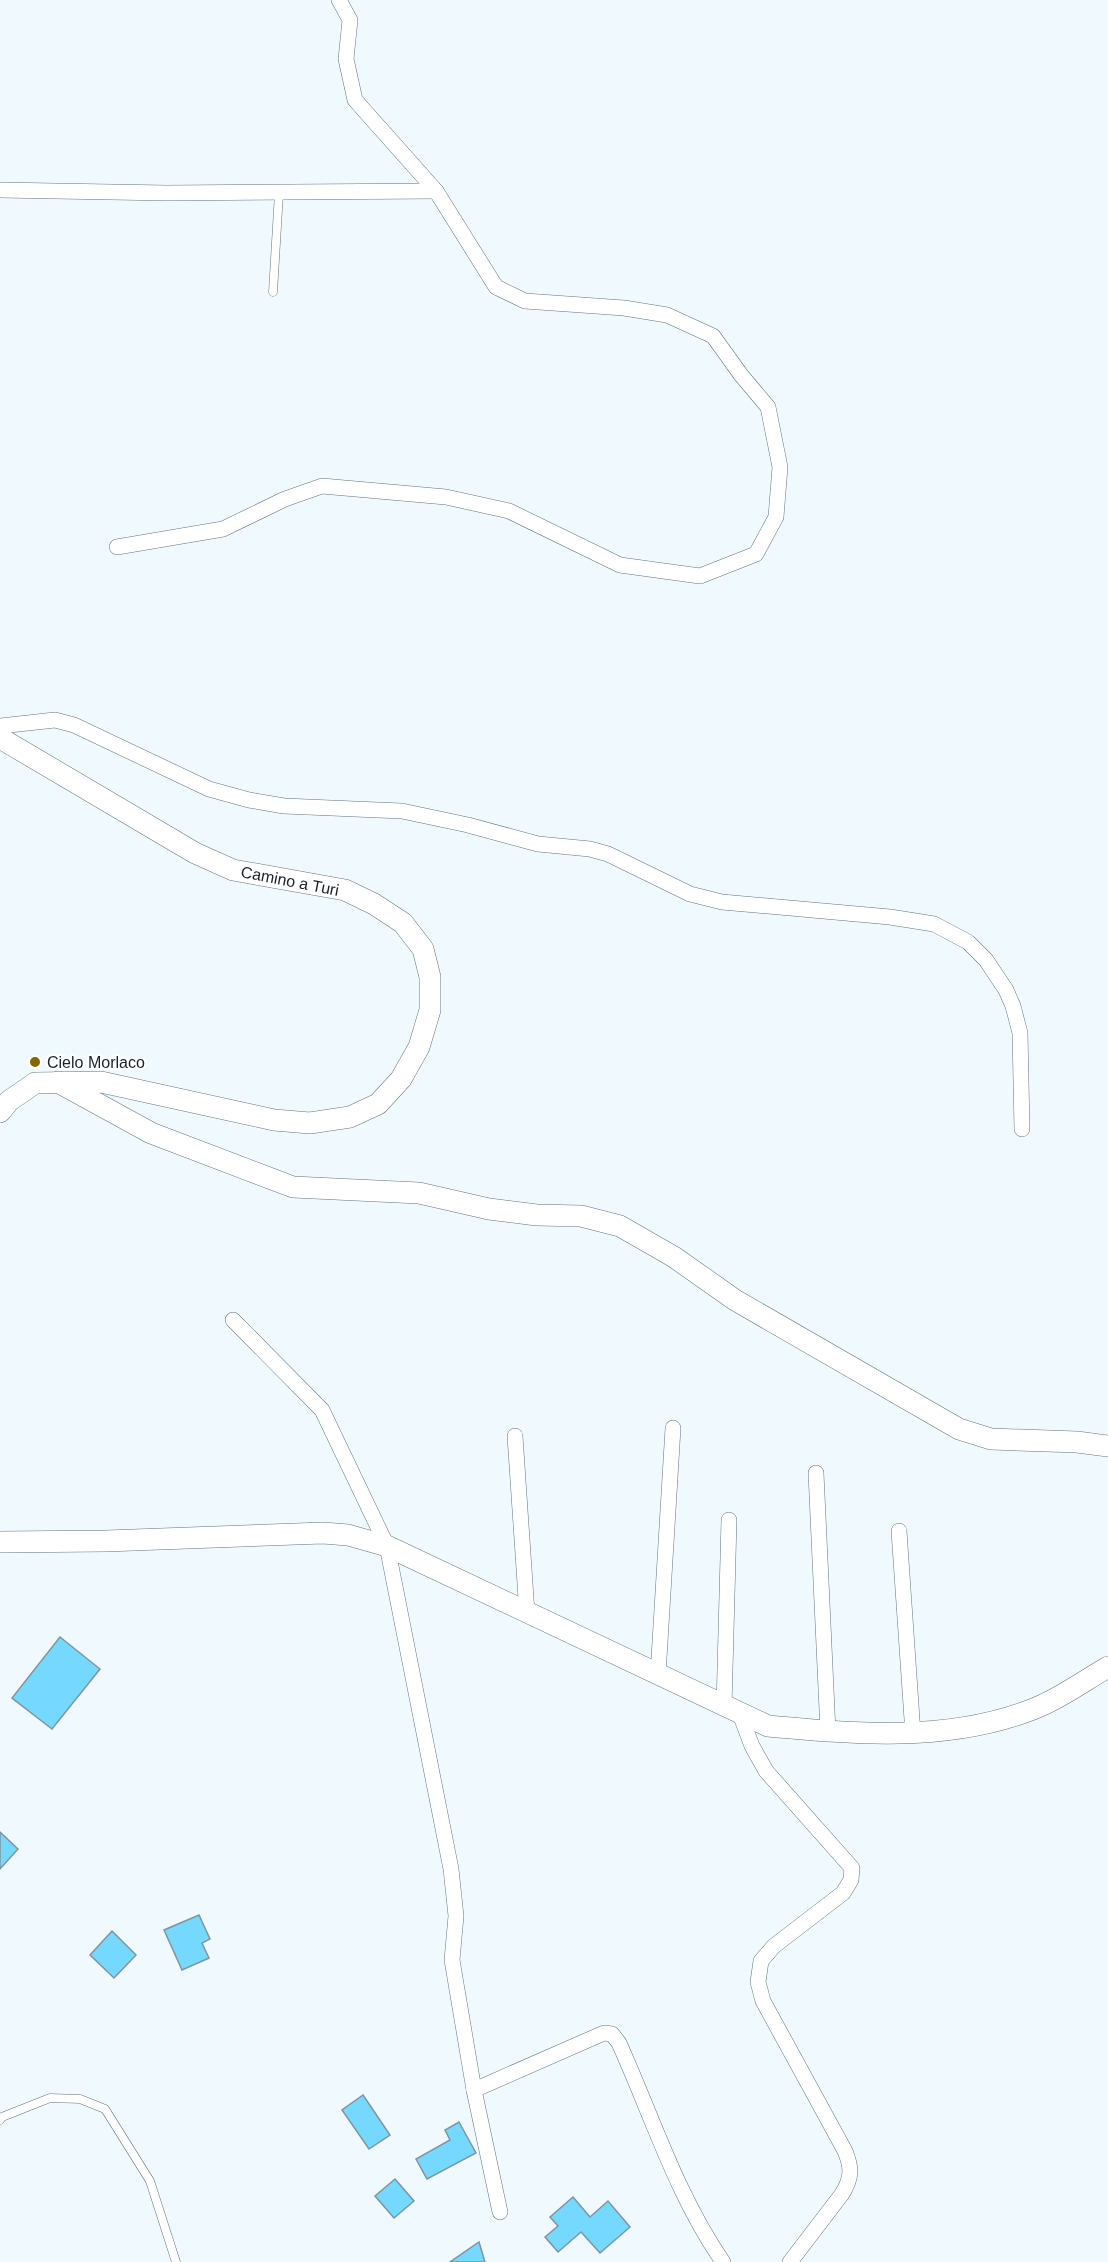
<svg xmlns="http://www.w3.org/2000/svg" width="1108" height="2262" viewBox="0 0 1108 2262" font-family="Arial,sans-serif">
<rect width="100%" height="100%" fill="#f0fafe"/>
<!-- building -->
<g fill="#75d9ff" stroke="#7f959f" stroke-width="1.5">
<path d="M60,1637L100,1669L52,1729L12,1698Z"/>
<path d="M0,1832L18,1849L0,1869Z"/>
<path d="M199,1915L210,1939L202,1943L209,1958L182,1970L164,1930Z"/>
<path d="M112,1931L136,1955L114,1978L90,1955Z"/>
<path d="M363,2095L390,2135L369,2149L342,2110Z"/>
<path d="M459,2122L476,2153L427,2179L416,2159L450,2140L445,2130Z"/>
<path d="M395,2179L414,2201L394,2218L375,2196Z"/>
<path d="M573,2197L590,2217L608,2201L630,2227L600,2253L581,2232L558,2252L545,2237L558,2226L550,2217Z"/>
<path d="M479,2242L485,2262H450Z"/>
</g>
<g fill="none" stroke-linecap="round" stroke-linejoin="round">
<defs>
<g id="lane">
<path d="M273,292L279,193"/>
<path d="M0,2120L2,2117L50,2098L80,2099L105,2109L150,2181L176,2262"/>
</g>
<g id="street">
<path d="M0,190L167,193L436,191"/>
<path d="M117,547L223,529L285,499L322,486L446,497L509,511L620,565L700,576L756,554L776,517L780,467L768,407L741,375L713,336L667,315L624,308L525,301L496,287L436,191L355,100L346,59L350,20L339,0"/>
<path d="M0,726L55,720L74,725L209,789L249,800L284,806L402,811L468,825L538,844L590,849L608,854L690,894L722,902L890,917L934,924L968,942L986,960L1006,990L1013,1006L1020,1033L1022,1129"/>
<path d="M233,1320L322,1410L387,1546L451,1869L456,1916L452,1960L474,2090L500,2212"/>
<path d="M515,1436L527,1613"/>
<path d="M816,1473L828,1732"/>
<path d="M899,1531L913,1734"/>
<path d="M658,1675L673,1428"/>
<path d="M724,1707L729,1520"/>
<path d="M740,1714L752,1746L766,1771L852,1868L851,1880L843,1893L774,1946L761,1961L758,1982L763,2001L845,2151C852,2168 852,2178 842,2194L790,2262"/>
<path d="M474,2090L604,2033L612,2034L619,2043C652,2116 677,2196 723,2262"/>
</g>
<g id="secondary">
<path d="M0,738L195,853L233,870L345,890L374,904L403,923L423,949L430,977V1010L419,1047L401,1079L378,1104L350,1117L310,1123L274,1120L101,1082L35,1083L9,1101L0,1112"/>
<path d="M58,1082L151,1133L293,1187L419,1193L489,1209L537,1215L581,1216L620,1226L674,1257L735,1300L959,1429L991,1439L1077,1442L1108,1446"/>
<path d="M0,1542L106,1541L323,1533L348,1535L387,1546L768,1726C854,1734 945,1742 1028,1711C1056,1701 1082,1682 1108,1667"/>
</g>
</defs>
<!-- lane casing -->
<use href="#lane" stroke="#60767f" stroke-width="9"/>
<!-- street casing -->
<use href="#street" stroke="#60767f" stroke-width="16"/>
<!-- secondary casing -->
<use href="#secondary" stroke="#60767f" stroke-width="22"/>
<!-- lane -->
<use href="#lane" stroke="#fff" stroke-width="8"/>
<!-- street -->
<use href="#street" stroke="#fff" stroke-width="15"/>
<!-- secondary -->
<use href="#secondary" stroke="#fff" stroke-width="21"/>
</g>
<!-- markers -->
<circle fill="#856600" stroke="#fff" stroke-width="2" cx="35" cy="1062" r="6"/>
<g text-anchor="middle" dominant-baseline="central" stroke-width="4.5" stroke-linejoin="round" paint-order="stroke">
<!-- street labels -->
<g font-size="16" fill="#182125" stroke="#fff">
<text transform="translate(290 881) rotate(11)">Camino a Turi</text>
</g>
<!-- poi labels -->
<g font-size="16" fill="#182125" stroke="#fff" text-anchor="start">
<text x="47" y="1062">Cielo Morlaco</text>
</g>
</g>
</svg>
